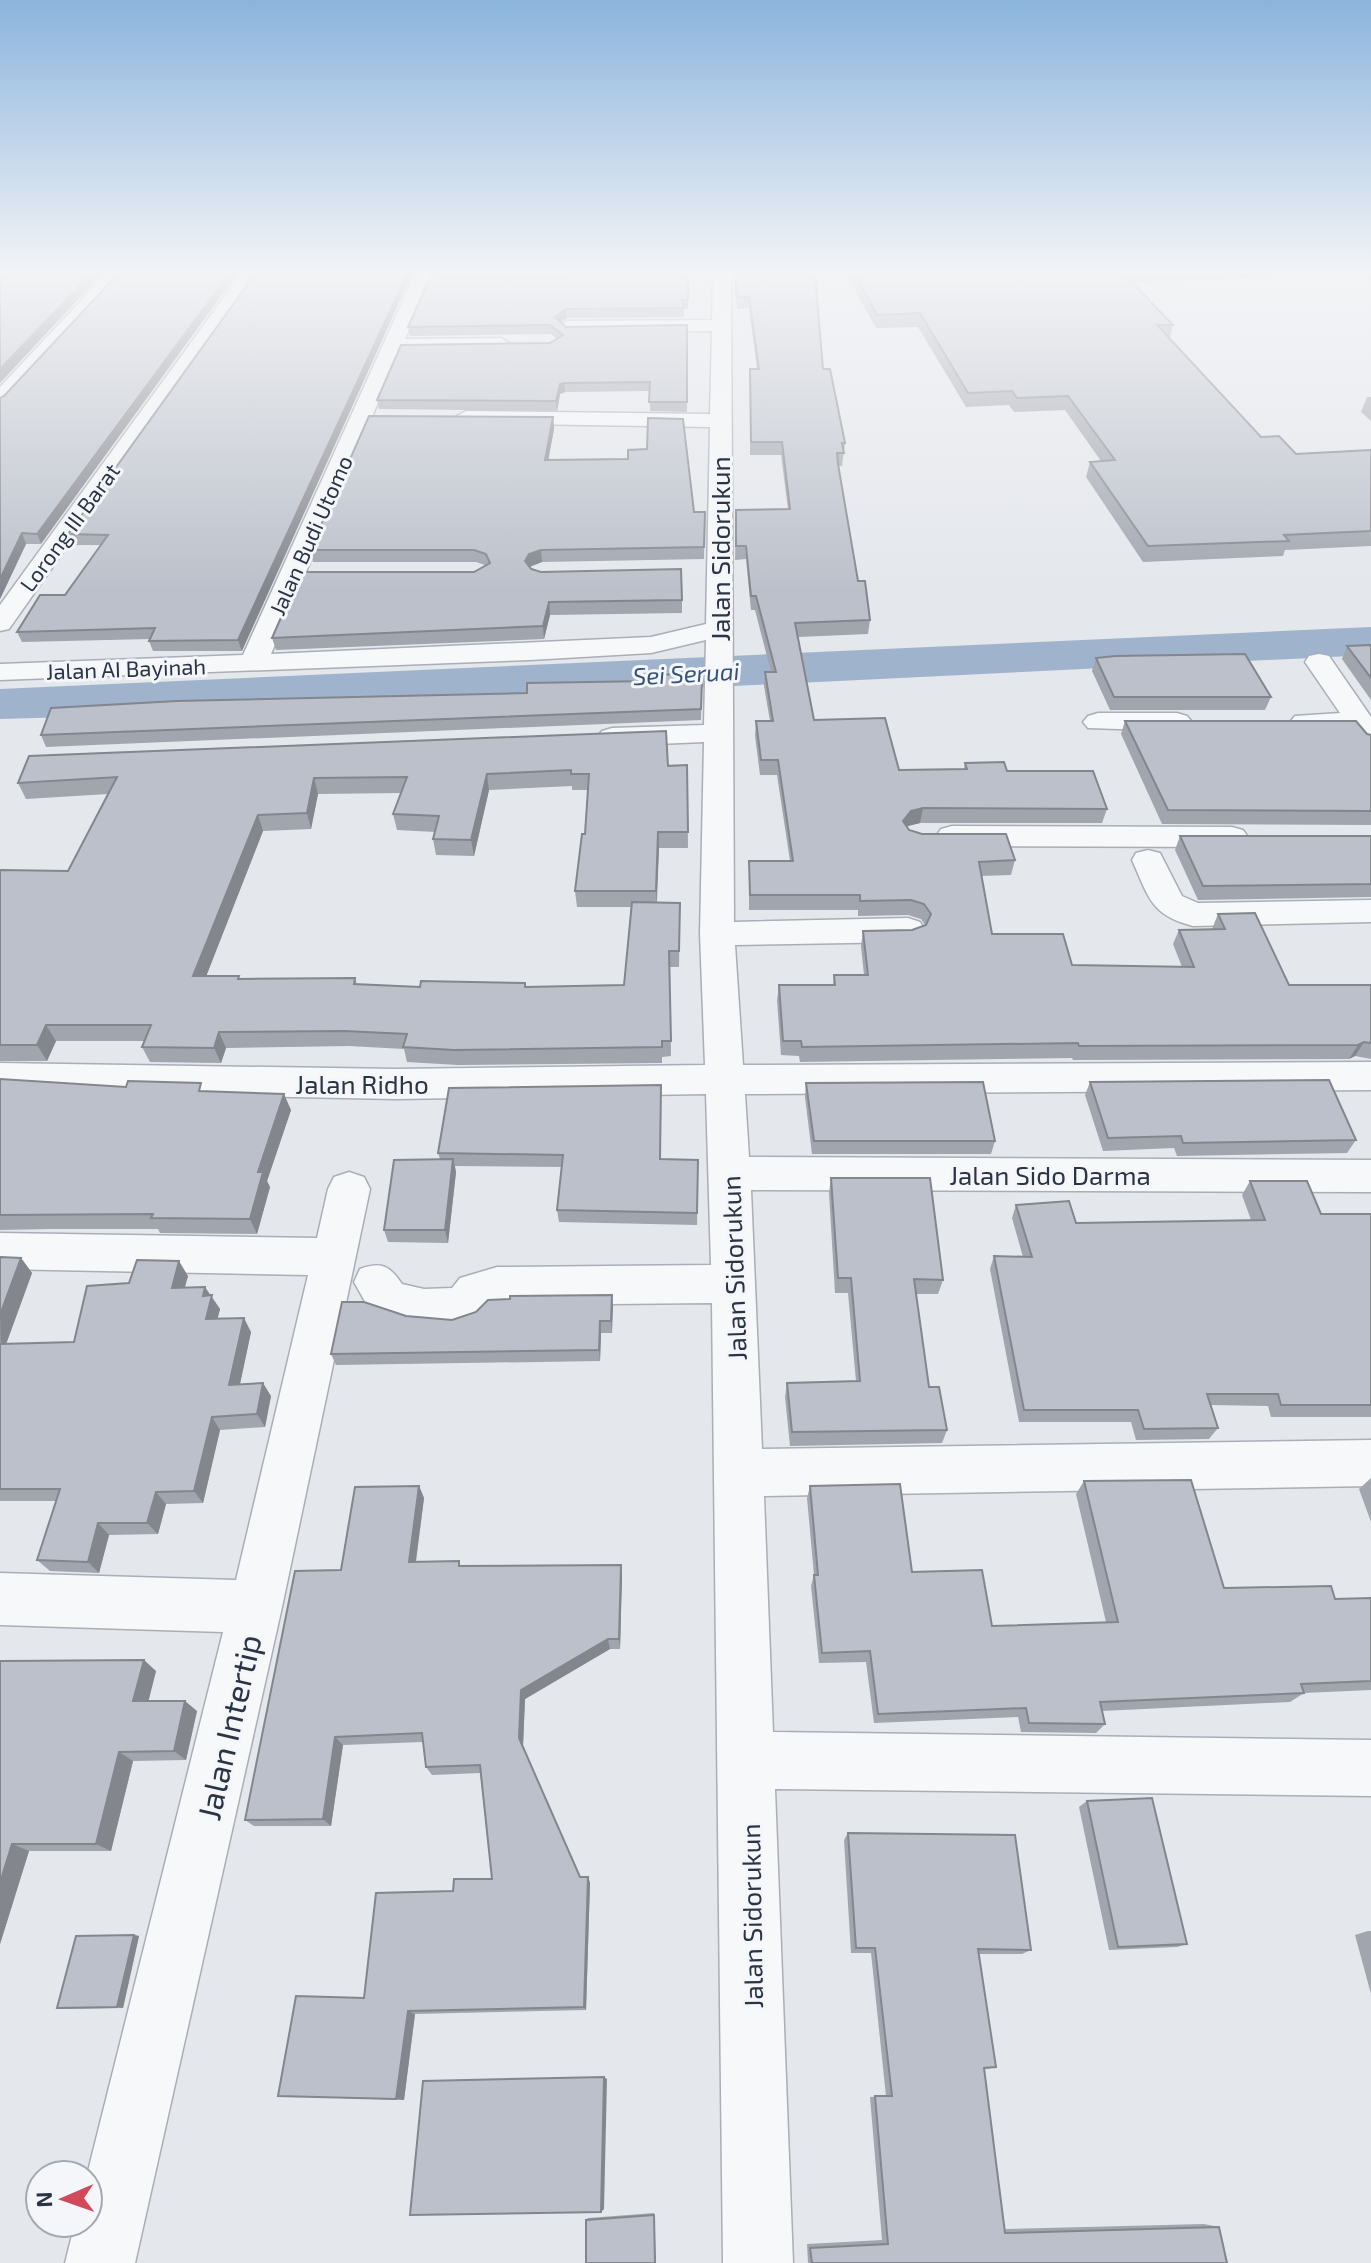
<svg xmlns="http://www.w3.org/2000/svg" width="1371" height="2263" viewBox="0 0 1371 2263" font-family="'Exo 2',sans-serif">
<rect width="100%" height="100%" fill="#e4e7ec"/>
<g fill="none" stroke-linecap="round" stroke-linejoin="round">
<!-- river -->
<path fill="#9fb4cc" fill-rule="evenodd" d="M1371,627V655L140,715L0,719V689Z"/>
<defs>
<g id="minor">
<path d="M106,274H124L7,403L0,405V387Z"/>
<path d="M241,274H259L9,629L0,631V605Z"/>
<path d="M415,274H433L405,339L501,338L511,344L501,350L400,351L271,654L651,637L706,624L710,427L466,423L455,417L466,411L710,414L712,331L567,333L558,327L567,321L712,320L713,274H731L734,922L908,918L920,922L925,930L920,938L908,942L735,945L743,1065L1371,1062V1090L745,1094L749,1157L1371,1160V1192L751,1190L762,1449L1371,1440V1486L764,1496L773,1732L1371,1740V1796L775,1789L793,2263H723L712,1303L497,1305C486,1307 487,1315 478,1321C454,1338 398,1323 372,1314L354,1282L360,1269C381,1261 390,1266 402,1284L424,1289L452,1288L460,1278L497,1267L711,1265L706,1094L396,1099L0,1091V1063L396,1069L705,1065L700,934L704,742L612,746L602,743L597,737L602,731L612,728L704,725L706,640L651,653L530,660L0,680V664L243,655Z"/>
<path d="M1319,654L1329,656L1371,717V748L1361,745L1351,731L1295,728L1290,722L1295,716L1340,713L1305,662L1309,656Z"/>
<path d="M1098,713H1177L1187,716L1192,722L1187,728L1177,731L1088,728L1083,722L1088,716Z"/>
<path d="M952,826L1232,827L1243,830L1248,837L1243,844L1232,847L952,846L941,843L936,836L941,829Z"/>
<path d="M1148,850L1160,853L1182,896L1198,903L1371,900V922L1193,926C1150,915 1149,897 1132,860L1136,853Z"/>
<path d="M349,1172L364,1177L370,1189L282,1607L135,2263H65L75,2223H88L87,2175L223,1632L0,1625V1573L236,1580L308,1275L0,1269V1233L317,1238L328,1189L334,1177Z"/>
</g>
</defs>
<!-- minor casing -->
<use href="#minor" stroke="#a9aeb7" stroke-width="3"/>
<!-- minor -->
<use href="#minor" fill="#f7f8fa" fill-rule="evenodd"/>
</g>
<!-- wall -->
<g fill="#a1a5ae" fill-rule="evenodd">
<path d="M255,274L242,651H153L149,641L150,639L22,642L17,632L65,595L101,545H72L68,534Z"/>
<path d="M688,274V309H684V317L567,318L561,322L566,327L687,325V412L650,411V391L565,392L560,394L557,411L379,409L377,400L550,343L557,339L551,334L410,336L408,327L559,278Z"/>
<path d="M734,274H815L823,369L845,443L842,466H838L858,581L870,620L868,634L798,637L814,720L899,770L964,769L965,763L1007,771L1107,809L1102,823H920L908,826L907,827L909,830L1015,860L1011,875L981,876L992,934L1072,965L1182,967L1173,944L1179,930L1212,929L1218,914L1289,985H1371V1059L1355,1056L1349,1059L1073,1060L1072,1058L800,1062L799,1056L781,1055L777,1000L779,985H833L834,975H864L861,946L863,931L912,930L925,925L921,919L908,915L858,916V910H749V861H790L777,775H760L755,736L756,721H770L764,686L765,672H771L755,610H751L746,559L735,560L736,510L788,509L781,455H750V369H757L749,308L737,309Z"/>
<path d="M846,274H1363L1132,282L1173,325L1170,338L1261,437L1296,454L1371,450V546L1285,550L1283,556L1143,562L1086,477L1090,462L1101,461L1065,410L1014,412L1009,405L966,407L918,327L876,328Z"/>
<path d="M1363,274H1371V280Z"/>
<path d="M1367,397H1371V421L1361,412Z"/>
<path d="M0,398L41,544H26L0,599Z"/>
<path d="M553,417L554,429L548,460L694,512H705L704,559L542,562L530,567L541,572L682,600V613L550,615L544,639L276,650L272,638L474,572L485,565L476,562H313L310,550Z"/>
<path d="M1371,645V700L1342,659L1347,646Z"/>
<path d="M1096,658L1271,697L1265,710H1110L1092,671Z"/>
<path d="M689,680H702L701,720L46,747L41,735Z"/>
<path d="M1125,721L1371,735V825L1162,824L1121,734Z"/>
<path d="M29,756L687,765L688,848H659L657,902L680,903L679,967H670L671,1056L662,1057V1063L458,1065L407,1062L404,1049L349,1046L226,1048L221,1063L150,1062L142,1047L145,1041H56L47,1061H0V1045L68,871L108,794L26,799L18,783ZM572,786V790H588L585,834L575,891L577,907H631L624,985L526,987H420L357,984L355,978L240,979L206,976L263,831L311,829L318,794L401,793L393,814L397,830L435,832L433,839L436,855L474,856L489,790Z"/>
<path d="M1180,836H1371V897L1198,900L1175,850Z"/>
<path d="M0,1079L126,1087L205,1091L291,1110L267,1181L270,1187L257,1234L160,1233L158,1229H50L0,1230Z"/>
<path d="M1090,1082L1356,1140L1347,1153L1177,1156L1174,1148L1103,1151L1085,1095Z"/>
<path d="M806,1083L995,1141L991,1154H812L805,1097Z"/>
<path d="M449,1088L661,1159L698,1160L697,1225L559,1222L557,1210L562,1167L455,1166L456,1172L448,1243L388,1242L384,1230L440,1159L438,1153Z"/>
<path d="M831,1178L943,1280L938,1294H916L929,1387L947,1430L942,1443L790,1446L785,1397L787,1383L856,1381L848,1293H835L829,1193Z"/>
<path d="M1250,1181L1321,1214H1371V1417H1271L1268,1406L1211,1405L1218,1428L1209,1439L1136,1440L1131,1422H1019L990,1269L994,1256L1023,1257L1012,1218L1016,1205L1076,1223L1251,1220L1242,1195Z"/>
<path d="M0,1257L21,1258L32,1273L6,1344L74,1342L129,1283L188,1276L184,1287L210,1295L220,1309L217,1319L251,1332L240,1384L271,1396L265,1427L220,1430L203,1503L166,1504L158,1534L109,1535L99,1573L50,1571L37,1560L56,1501H0Z"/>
<path d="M612,1295V1333H601L600,1361L336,1365L331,1354L406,1316L452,1320Z"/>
<path d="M1371,1478V1522L1359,1489Z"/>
<path d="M1084,1481L1224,1588L1335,1599L1371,1598V1690L1304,1693L1290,1702L1102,1711L1105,1724L1096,1733L1021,1732L1018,1717L874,1723L866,1662L819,1663L811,1586L814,1575L807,1498L810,1486L912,1572L992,1626L1106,1622L1076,1494Z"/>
<path d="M419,1486L424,1498L416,1562L622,1576L620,1649H610L525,1699L523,1746L580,1877H588L590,1883L586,2010L415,2014L404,2100L278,2096L364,1998L453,1891L492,1879L480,1773L432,1775L426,1767L423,1742L343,1745L331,1826H254L245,1820L341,1570Z"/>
<path d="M0,1661L156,1671L148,1701L197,1711L186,1760L133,1761L111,1851H29L0,1944Z"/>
<path d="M1087,1801L1187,1944L1177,1947L1109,1950L1079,1807Z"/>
<path d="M848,1833L1031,1950L1022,1954H979L996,2067L984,2069L1005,2229L1204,2224L1219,2227L1227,2263H808L807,2244L882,2240L870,2097L886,2096L871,1953H851L844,1840Z"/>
<path d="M1368,1931H1371V1994L1355,1935Z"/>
<path d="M134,1935L139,1936L123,2008L63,2009L57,2008Z"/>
<path d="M654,2213L656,2263H586V2220L588,2218Z"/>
</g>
<!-- shaded-wall -->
<g fill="#83868d">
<path d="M91,274H102L0,383V369Z"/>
<path d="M229,274H237L41,544L37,534Z"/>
<path d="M407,274H412L242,651L238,640Z"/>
<path d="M566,309L567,318L555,326V317Z"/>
<path d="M564,383L565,392L560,394L557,411L556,401L560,384Z"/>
<path d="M553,417L554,429L546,472L545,460Z"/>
<path d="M22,533L26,544L0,599V579Z"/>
<path d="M541,550L542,562L531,566L526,573L525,561L529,554Z"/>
<path d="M549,602L550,615L544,639L543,626Z"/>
<path d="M487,774L489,790L474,856L471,840Z"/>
<path d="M314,778L318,794L311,829L307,813Z"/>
<path d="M923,808L920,823L908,826L901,836L903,821L911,811Z"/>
<path d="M258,815L263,831L200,992L193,976Z"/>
<path d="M658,832L659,848L656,907V891Z"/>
<path d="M46,1025L56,1041L47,1061L37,1045Z"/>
<path d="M219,1032L226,1048L221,1063L214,1048Z"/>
<path d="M1364,1042L1355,1056L1349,1059L1358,1045Z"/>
<path d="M284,1094L291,1110L267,1181L270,1187L257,1234L250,1219L258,1172Z"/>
<path d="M453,1159L456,1172L448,1243L445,1230Z"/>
<path d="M21,1258L32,1273L1,1358L0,1315Z"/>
<path d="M179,1261L188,1276L181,1302L172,1288Z"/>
<path d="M205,1287L220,1309L214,1333L206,1319L203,1296Z"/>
<path d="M612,1295L613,1307L612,1333L611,1321Z"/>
<path d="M244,1318L251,1332L237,1398L229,1385Z"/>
<path d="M600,1321L601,1333L600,1361L599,1350Z"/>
<path d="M263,1383L271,1396L265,1427L257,1414Z"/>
<path d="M212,1417L220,1430L203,1503L194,1491Z"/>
<path d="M419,1486L424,1498L414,1574L409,1562Z"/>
<path d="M156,1492L166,1504L158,1534L147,1523Z"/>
<path d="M98,1523L109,1535L99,1573L88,1562Z"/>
<path d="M621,1565L622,1576L620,1649L619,1639Z"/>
<path d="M608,1639L610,1649L525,1699L523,1746L519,1738L521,1690Z"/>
<path d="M144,1660L156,1671L146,1711L133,1701Z"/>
<path d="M185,1701L197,1711L186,1760L174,1751Z"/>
<path d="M335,1737L343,1745L331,1826L323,1819Z"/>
<path d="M119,1752L133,1761L111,1851L96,1844Z"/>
<path d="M12,1844L29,1851L0,1944V1883Z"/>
<path d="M588,1877L590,1883L586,2010L584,2007Z"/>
<path d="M134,1935L139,1936L123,2008L117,2007Z"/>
<path d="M408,2011L415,2014L404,2100L396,2099Z"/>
<path d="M604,2077L607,2079L604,2209L601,2212Z"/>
</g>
<!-- building -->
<g fill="#bbc0ca" stroke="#83868d" stroke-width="2">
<path d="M0,274H91L0,369Z"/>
<path d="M118,274H229L37,534L22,533L0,579V398L4,396Z"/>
<path d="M255,274H407L238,640L149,641L155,628L17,632L40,595H65L108,535L68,534Z"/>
<path d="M567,274H688V300H682L684,308L566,309L555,317L566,327L687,325V402H649L650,382L564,383L560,384L556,401L377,400L401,345L550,343L563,335L550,325L408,327L431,275L559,278Z"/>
<path d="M735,274H815L823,369H830L845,443H842L844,453H837L838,464L858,581H865L870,620L795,623L814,720L885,718L899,770L967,769L965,763L1004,762L1007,771H1093L1107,809L923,808L911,811L903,821L909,830L922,834H1006L1015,860L979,862L992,934H1063L1072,965L1194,967L1179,930L1225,929L1218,914L1255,913L1289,985H1371V1043L1364,1042L1358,1045L1079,1046L1078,1043L802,1047L801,1041H783L779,985H835L834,975H868L863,931L912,930L926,925L931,914L924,904L911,900L860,901V895H750L749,861H793L778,760H761L756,721H773L765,672H776L756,596H751L746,546H736V510L790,509L782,442H751L750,369H759L749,297H737Z"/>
<path d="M855,274H1124L1173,325H1157L1261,437L1279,436L1296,454L1371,450V531L1284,535L1289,541L1148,546L1090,462L1115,460L1068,396L1017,398L1012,391L968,393L920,313L877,315Z"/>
<path d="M369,416L553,417L545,460L628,459V450L647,449L648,418L683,419L694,512H705L704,547L541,550L529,554L525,561L531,569L541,572L681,569L682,600L549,602L543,626L272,638L301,572H474L490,563L486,554L474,550H310Z"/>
<path d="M1371,645V678L1347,646Z"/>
<path d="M1245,654L1271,697H1114L1096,658L1115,656Z"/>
<path d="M688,674L689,680H702L701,709L41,735L51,708L177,701L527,693V683L651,681L650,675Z"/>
<path d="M1125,721H1356L1367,734L1371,735V811L1168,810Z"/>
<path d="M666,731L668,766L687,765L688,832H658L656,891H575L582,834H585L589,774H571V770L487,774L471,840L433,839L439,816L393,814L407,777L314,778L307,813L258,815L193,976H239L238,979L355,978L354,984L420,987L421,981L525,983V987L624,985L632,902L680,903L679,951H669L671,1041H662V1047L454,1050L403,1047L407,1034L344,1031L219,1032L214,1048L142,1047L151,1025H46L37,1045H0V870L68,871L117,777L18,783L29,756Z"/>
<path d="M1180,836H1371V884L1203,886Z"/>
<path d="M0,1079L126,1087L128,1081L201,1083L199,1091L284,1094L258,1172H263L250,1219L151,1218L153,1214L0,1215Z"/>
<path d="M1329,1080L1356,1140L1183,1143L1181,1136L1108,1138L1090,1082Z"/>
<path d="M983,1082L995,1141H814L806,1083Z"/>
<path d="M661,1085L660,1159L698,1160L697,1213L557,1210L563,1155L438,1153L449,1088Z"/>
<path d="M453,1159L445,1230H384L394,1160Z"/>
<path d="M831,1178H930L943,1280L914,1279L929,1387H939L947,1430L792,1432L787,1383L860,1381L851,1278H838Z"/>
<path d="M1250,1181H1307L1321,1214H1371V1405H1281L1278,1394H1207L1218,1428L1144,1429L1138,1410H1024L994,1256L1032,1257L1016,1205L1069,1201L1076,1223L1265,1220Z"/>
<path d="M0,1257L21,1258L0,1315Z"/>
<path d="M137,1260L179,1261L172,1288L205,1287L203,1296L212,1295L206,1319L244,1318L229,1385L263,1383L257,1414L212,1417L194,1491L156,1492L147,1523H98L88,1562L37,1560L60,1489H0V1344L74,1342L87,1286L129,1283Z"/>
<path d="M612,1295L611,1321H600L599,1350L331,1354L342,1302H364L406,1316L452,1320L476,1312L488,1300L510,1299V1296Z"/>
<path d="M1191,1480L1224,1588L1331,1586L1335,1599L1371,1598V1681L1301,1684L1304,1693L1100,1702L1105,1724L1029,1723L1026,1708L878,1714L870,1651L822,1653L814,1575H818L810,1486L900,1484L912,1572L982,1570L992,1626L1118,1622L1084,1481Z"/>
<path d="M419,1486L409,1562L459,1561V1566L621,1565L619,1639H608L521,1690L519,1738L580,1877H588L584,2007L408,2011L396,2099L278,2096L296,1996L364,1998L376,1893L453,1891L454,1879H492L480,1765L426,1767L422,1733L335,1737L323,1819L245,1820L295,1571L341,1570L355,1487Z"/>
<path d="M144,1660L133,1701H185L174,1751L119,1752L96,1844H12L0,1883V1661Z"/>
<path d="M1152,1798L1187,1944L1118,1947L1087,1801Z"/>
<path d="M848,1833L1015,1835L1031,1950L978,1949L996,2067L984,2068L1005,2233L1219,2227L1227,2263H812L810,2248L888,2244L875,2096H892L875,1948H856Z"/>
<path d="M134,1935L117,2007L57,2008L76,1936Z"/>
<path d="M604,2077L601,2212L410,2215L423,2081Z"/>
<path d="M654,2215L655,2263H586V2220Z"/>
</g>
<!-- sky -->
<linearGradient id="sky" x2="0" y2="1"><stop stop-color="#8bb4dd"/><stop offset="0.46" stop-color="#f3f4f6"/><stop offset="1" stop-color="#f3f4f6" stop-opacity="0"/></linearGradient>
<rect width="1371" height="591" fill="url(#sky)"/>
<g text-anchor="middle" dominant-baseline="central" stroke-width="6" stroke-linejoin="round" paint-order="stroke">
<!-- far-street labels -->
<g font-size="22" fill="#2b3445" stroke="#f4f6f9">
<text transform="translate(69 527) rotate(-54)">Lorong III Barat</text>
<text transform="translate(310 535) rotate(-66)">Jalan Budi Utomo</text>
<text transform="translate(126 668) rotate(-2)">Jalan AI Bayinah</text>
</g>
<!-- far-water labels -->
<g font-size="24" font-style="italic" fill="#34527a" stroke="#f4f6f9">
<text transform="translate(686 673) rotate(-3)">Sei Seruai</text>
</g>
<!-- street labels -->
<g font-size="26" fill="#2b3445" stroke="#f4f6f9">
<text transform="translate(719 549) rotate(-90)">Jalan Sidorukun</text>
<text x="362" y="1083">Jalan Ridho</text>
<text x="1050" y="1174">Jalan Sido Darma</text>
<text transform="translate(733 1268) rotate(-92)">Jalan Sidorukun</text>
<text transform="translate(751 1916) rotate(-91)">Jalan Sidorukun</text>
</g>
<!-- near-street labels -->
<g font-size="32" fill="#2b3445" stroke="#f4f6f9">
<text transform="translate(228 1727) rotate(-77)">Jalan Intertip</text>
</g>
</g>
<!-- north arrow -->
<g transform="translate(64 2199) rotate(268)"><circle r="38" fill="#f4f6f9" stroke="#a4a8b1" stroke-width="2"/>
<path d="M0-6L14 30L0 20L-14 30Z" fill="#d1495b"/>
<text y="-12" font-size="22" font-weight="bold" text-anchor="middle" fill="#2b3445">N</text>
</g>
</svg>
